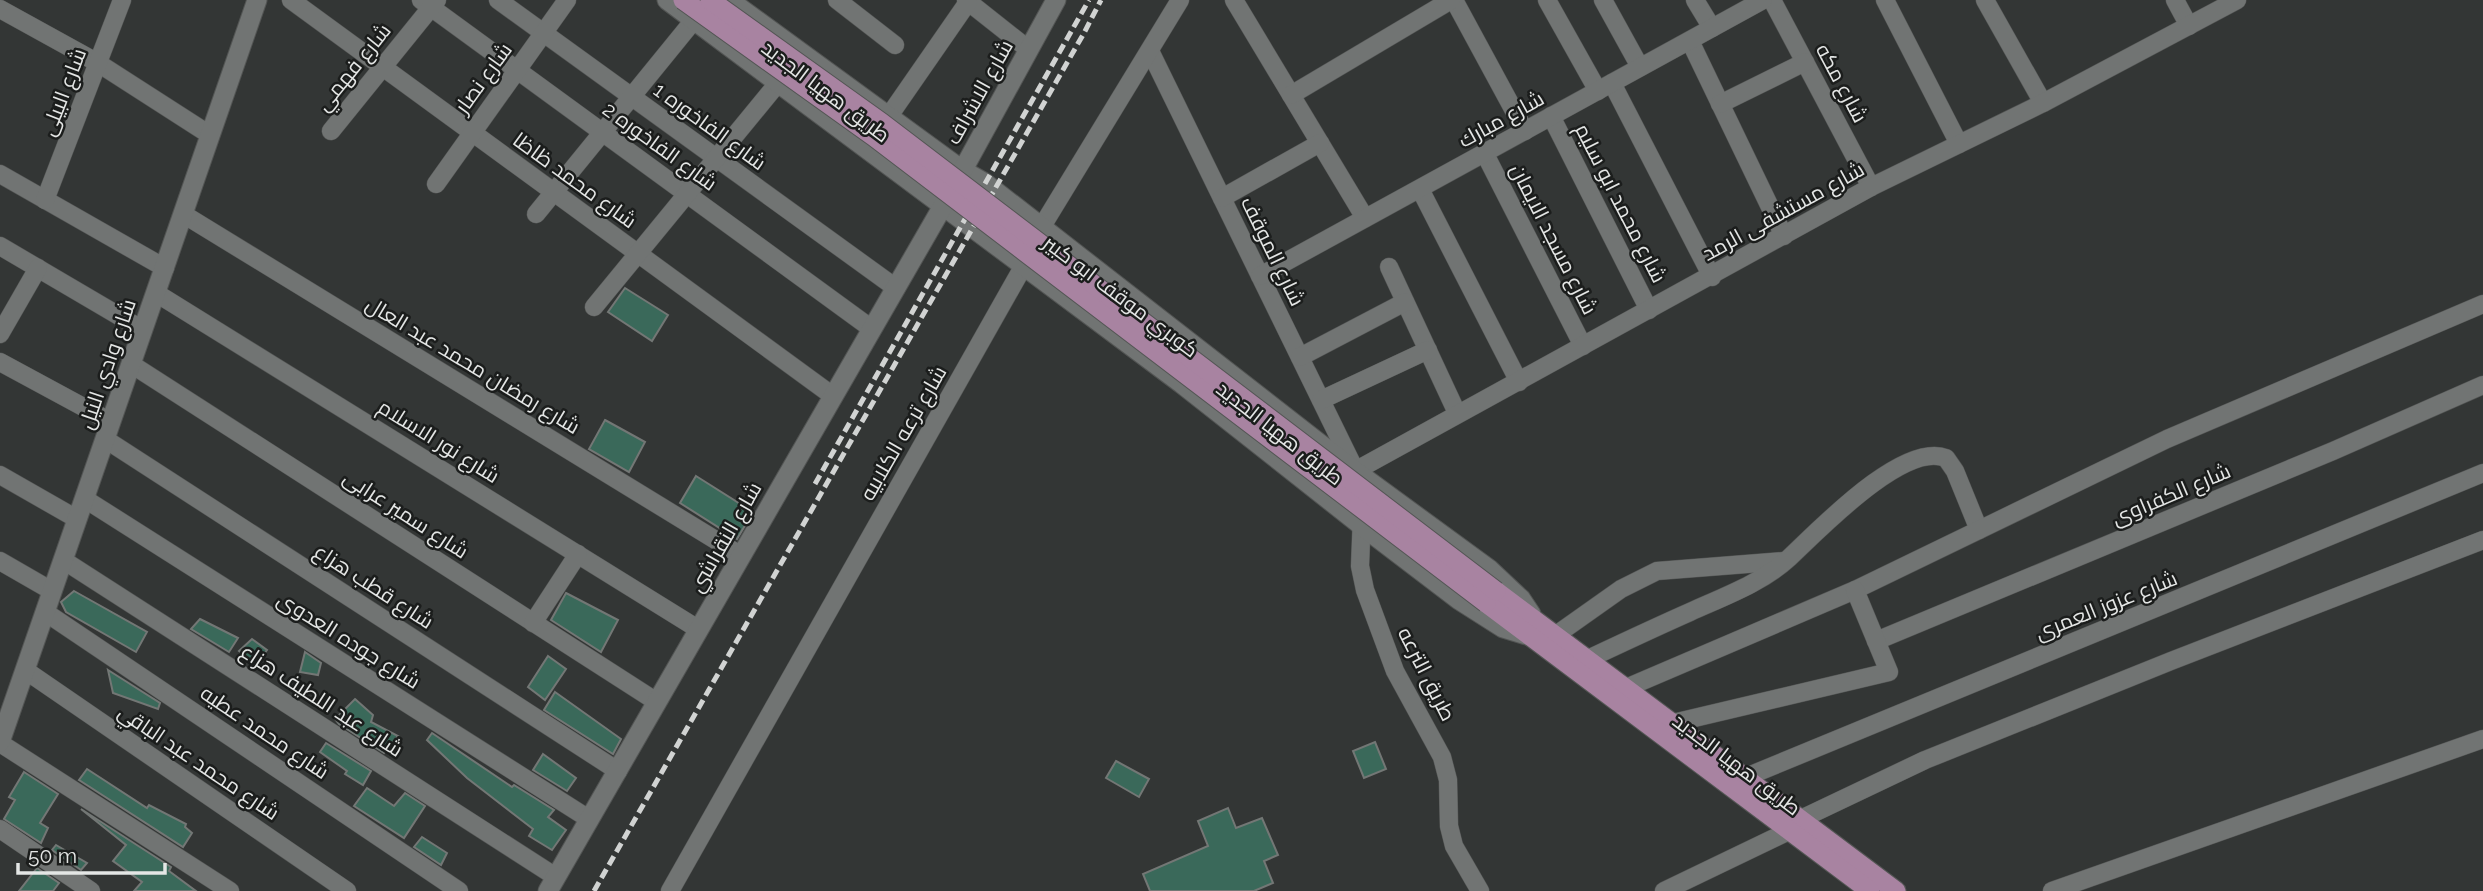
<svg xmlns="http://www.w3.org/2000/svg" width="2483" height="891" viewBox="0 0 2483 891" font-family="Raleway,Cairo,sans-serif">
<rect width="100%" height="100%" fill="#333635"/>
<!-- building -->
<g fill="#3a695a" stroke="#737775" stroke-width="2">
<path d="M625,288L668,315L652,341L608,312Z"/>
<path d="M605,420L645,442L629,472L589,449Z"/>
<path d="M696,476L753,512L737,539L680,503Z"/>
<path d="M74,591L147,632L136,652L66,612L61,602Z"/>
<path d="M566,593L618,620L601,652L551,620Z"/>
<path d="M200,619L238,638L229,652L191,629Z"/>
<path d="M252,639L267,650L256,665L239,651Z"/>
<path d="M305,652L321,663L318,675L300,672Z"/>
<path d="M548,656L566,669L545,700L528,687Z"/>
<path d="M108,670L160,703L158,709L113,693Z"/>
<path d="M555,692L621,739L613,754L544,710Z"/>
<path d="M355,699L373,715L371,722L398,736L384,753L339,724L335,719Z"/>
<path d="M432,733L512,787L514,785L554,810L548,817L566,830L552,850L529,836L533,829L467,778L427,740Z"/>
<path d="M1375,742L1386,769L1364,778L1353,751Z"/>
<path d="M326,743L371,771L363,785L345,774L347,771L320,752Z"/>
<path d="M543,754L576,778L567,791L533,770Z"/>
<path d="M1116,761L1149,779L1139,797L1106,778Z"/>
<path d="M87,769L147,808L149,805L186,824L185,827L192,833L183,847L79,780Z"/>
<path d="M24,772L58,794L40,823L48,828L41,843L4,819L15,800L9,797Z"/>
<path d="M367,788L394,806L405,793L425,806L404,838L354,806Z"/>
<path d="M1228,808L1236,828L1262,818L1278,855L1264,861L1273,883L1254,891H1150L1143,874L1208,846L1198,821Z"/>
<path d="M81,809L171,867L169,871L196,891H134L142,882L113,861L126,845Z"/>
<path d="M422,837L447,853L441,865L414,847Z"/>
<path d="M56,845L87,863L81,870L52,850Z"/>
<path d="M37,868L59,883L53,891H19Z"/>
</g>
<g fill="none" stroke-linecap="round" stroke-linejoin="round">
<defs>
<g id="minor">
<path d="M291,0L833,396"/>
<path d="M421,0L872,329"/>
<path d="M498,0L896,288"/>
<path d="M837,0L895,45"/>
<path d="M966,0L1028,49"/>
<path d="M1234,0L1365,218"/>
<path d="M1454,0L1525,131"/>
<path d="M1547,0L1598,91"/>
<path d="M1603,0L1640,67"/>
<path d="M1695,0L1712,28"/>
<path d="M1772,0L1871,187"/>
<path d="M1885,0L1959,144"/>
<path d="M1985,0L2043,103"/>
<path d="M2175,0L2189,26"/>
<path d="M0,9L98,63L210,135"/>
<path d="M1690,41L1784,236"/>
<path d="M1150,51L1356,472"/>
<path d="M1612,83L1712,277"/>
<path d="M1291,95L1451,0"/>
<path d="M1720,104L1805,62"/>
<path d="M889,116L968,2"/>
<path d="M1551,116L1649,310"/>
<path d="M331,131L437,0"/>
<path d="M1485,154L1583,346"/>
<path d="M0,174L165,268"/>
<path d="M436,184L567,0"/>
<path d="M1420,189L1519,382"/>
<path d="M1222,198L1320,143"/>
<path d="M45,200L122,0"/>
<path d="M183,214L740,555"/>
<path d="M536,214L694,20"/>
<path d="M0,246L143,330"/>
<path d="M1389,267L1457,413"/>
<path d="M1260,276L1763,0"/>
<path d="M156,293L698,629"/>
<path d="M594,307L778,83"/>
<path d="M0,334L38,268"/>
<path d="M1300,357L1405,302"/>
<path d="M0,362L111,422"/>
<path d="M131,364L657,702"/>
<path d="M1321,400L1428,350"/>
<path d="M105,439L618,771"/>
<path d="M1355,471L1871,187L2043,103L2237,0"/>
<path d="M0,475L77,519"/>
<path d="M85,499L589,819"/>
<path d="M1362,514L1360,566L1365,590L1395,671L1442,757L1448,780L1449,826L1454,846L1480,891"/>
<path d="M63,560L556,877"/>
<path d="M0,561L52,591"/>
<path d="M45,612L459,891"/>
<path d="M533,623L578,554"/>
<path d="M1556,635L1621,589L1657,571L1785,561"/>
<path d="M1876,641L2333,451L2483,385"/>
<path d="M1588,659C1622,643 1656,627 1690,612C1723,597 1762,583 1789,558C1818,531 1903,441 1946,458L1955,471L1979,530"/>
<path d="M25,670L347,891"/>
<path d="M1626,688L1855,590L2167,439L2483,304"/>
<path d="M1673,723L1889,672L1855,590"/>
<path d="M0,743L230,891"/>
<path d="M1746,777L2483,473"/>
<path d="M1801,819L1925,760L2171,661L2483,540"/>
<path d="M0,829L91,891"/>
<path d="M670,891L1023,267L1041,228L1180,0"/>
<path d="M1664,891L1789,831"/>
<path d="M2052,891L2483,739"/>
</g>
<g id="tertiary">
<path d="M667,0L1182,384L1362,526L1459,600L1503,628L1526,635"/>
<path d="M729,0L962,170L985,183L1355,471L1489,569L1521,599L1531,614"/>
<path d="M0,742L257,0"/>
<path d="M548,891L943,206L1056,0"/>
</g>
<g id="primary">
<path d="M1496,591L1896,891"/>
<path d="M1486,603L1870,891"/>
</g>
</defs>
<!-- minor casing -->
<use href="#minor" stroke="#535554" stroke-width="19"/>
<!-- tertiary casing -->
<use href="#tertiary" stroke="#535554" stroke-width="21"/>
<!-- primary casing -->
<use href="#primary" stroke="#535554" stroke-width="21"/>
<!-- minor -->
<use href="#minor" stroke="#717473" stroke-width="18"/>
<!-- tertiary -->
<use href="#tertiary" stroke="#717473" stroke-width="19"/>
<!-- primary -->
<use href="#primary" stroke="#a883a1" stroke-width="19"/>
<!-- rail -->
<g stroke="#d1d3d2" stroke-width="5" stroke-dasharray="10 5" stroke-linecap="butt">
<path d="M815,484L1089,0"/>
<path d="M594,891L1084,33L1101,0"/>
</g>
<defs>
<g id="primary-bridge">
<path d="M683,0L873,136L1486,603"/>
<path d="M710,0L882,123L1496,591"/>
</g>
</defs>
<!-- primary-bridge casing -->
<use href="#primary-bridge" stroke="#535554" stroke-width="21" stroke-linecap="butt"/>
<!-- primary-bridge -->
<use href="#primary-bridge" stroke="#a883a1" stroke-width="19"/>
</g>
<g text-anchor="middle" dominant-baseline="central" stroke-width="5" stroke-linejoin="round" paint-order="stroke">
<!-- street labels -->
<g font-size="21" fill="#e4e6e5" stroke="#1b1d1c">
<text transform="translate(353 67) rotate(-51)">شارع فهمي</text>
<text transform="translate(483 78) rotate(-54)">شارع نصار</text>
<text transform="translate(1842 83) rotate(62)">شارع مكه</text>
<text transform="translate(826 91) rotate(37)">طريق ههيا الجديد</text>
<text transform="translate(63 92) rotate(-69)">شارع البيلى</text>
<text transform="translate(979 92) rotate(-61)">شارع الاشراف</text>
<text transform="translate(1501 119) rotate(-29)">شارع مبارك</text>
<text transform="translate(710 126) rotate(36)">شارع الفاخوره 1</text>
<text transform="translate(660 146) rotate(36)">شارع الفاخوره 2</text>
<text transform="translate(575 180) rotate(36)">شارع محمد ظاظا</text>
<text transform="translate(1621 203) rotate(63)">شارع محمد ابو سليم</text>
<text transform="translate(1783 211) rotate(-29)">شارع مستشفى الرمد</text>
<text transform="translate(1554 239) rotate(63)">شارع مسجد الايمان</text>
<text transform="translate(1273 251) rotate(64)">شارع الموقف</text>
<text transform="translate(1121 296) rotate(37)">كوبري موقف ابو كبير</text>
<text transform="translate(107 364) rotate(-71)">شارع وادي النيل</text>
<text transform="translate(473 365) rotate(31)">شارع رمضان محمد عبد العال</text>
<text transform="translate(903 433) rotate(-60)">شارع ترعه الكلابيه</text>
<text transform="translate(1280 433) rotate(38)">طريق ههيا الجديد</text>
<text transform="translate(439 441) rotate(32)">شارع نور الاسلام</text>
<text transform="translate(2171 494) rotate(-23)">شارع الكفراوى</text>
<text transform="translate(406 514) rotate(33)">شارع سمير عرابى</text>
<text transform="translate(725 537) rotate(-60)">شارع النقراشي</text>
<text transform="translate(374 586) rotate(33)">شارع قطب هزاع</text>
<text transform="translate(2106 605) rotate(-22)">شارع عزوز العمرى</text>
<text transform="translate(349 640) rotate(32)">شارع جوده العدوى</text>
<text transform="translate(1427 674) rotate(63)">طريق الترعه</text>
<text transform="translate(322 700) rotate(33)">شارع عبد اللطيف هزاع</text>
<text transform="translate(265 732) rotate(34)">شارع محمد عطيه</text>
<text transform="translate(199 762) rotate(34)">شارع محمد عبد الباقي</text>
<text transform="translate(1737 764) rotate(37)">طريق ههيا الجديد</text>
</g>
</g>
<!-- scale -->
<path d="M18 863v10h147v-10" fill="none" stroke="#e4e6e5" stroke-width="3.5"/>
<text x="28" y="863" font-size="21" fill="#e4e6e5" stroke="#1b1d1c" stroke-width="5" paint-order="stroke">50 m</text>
</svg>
